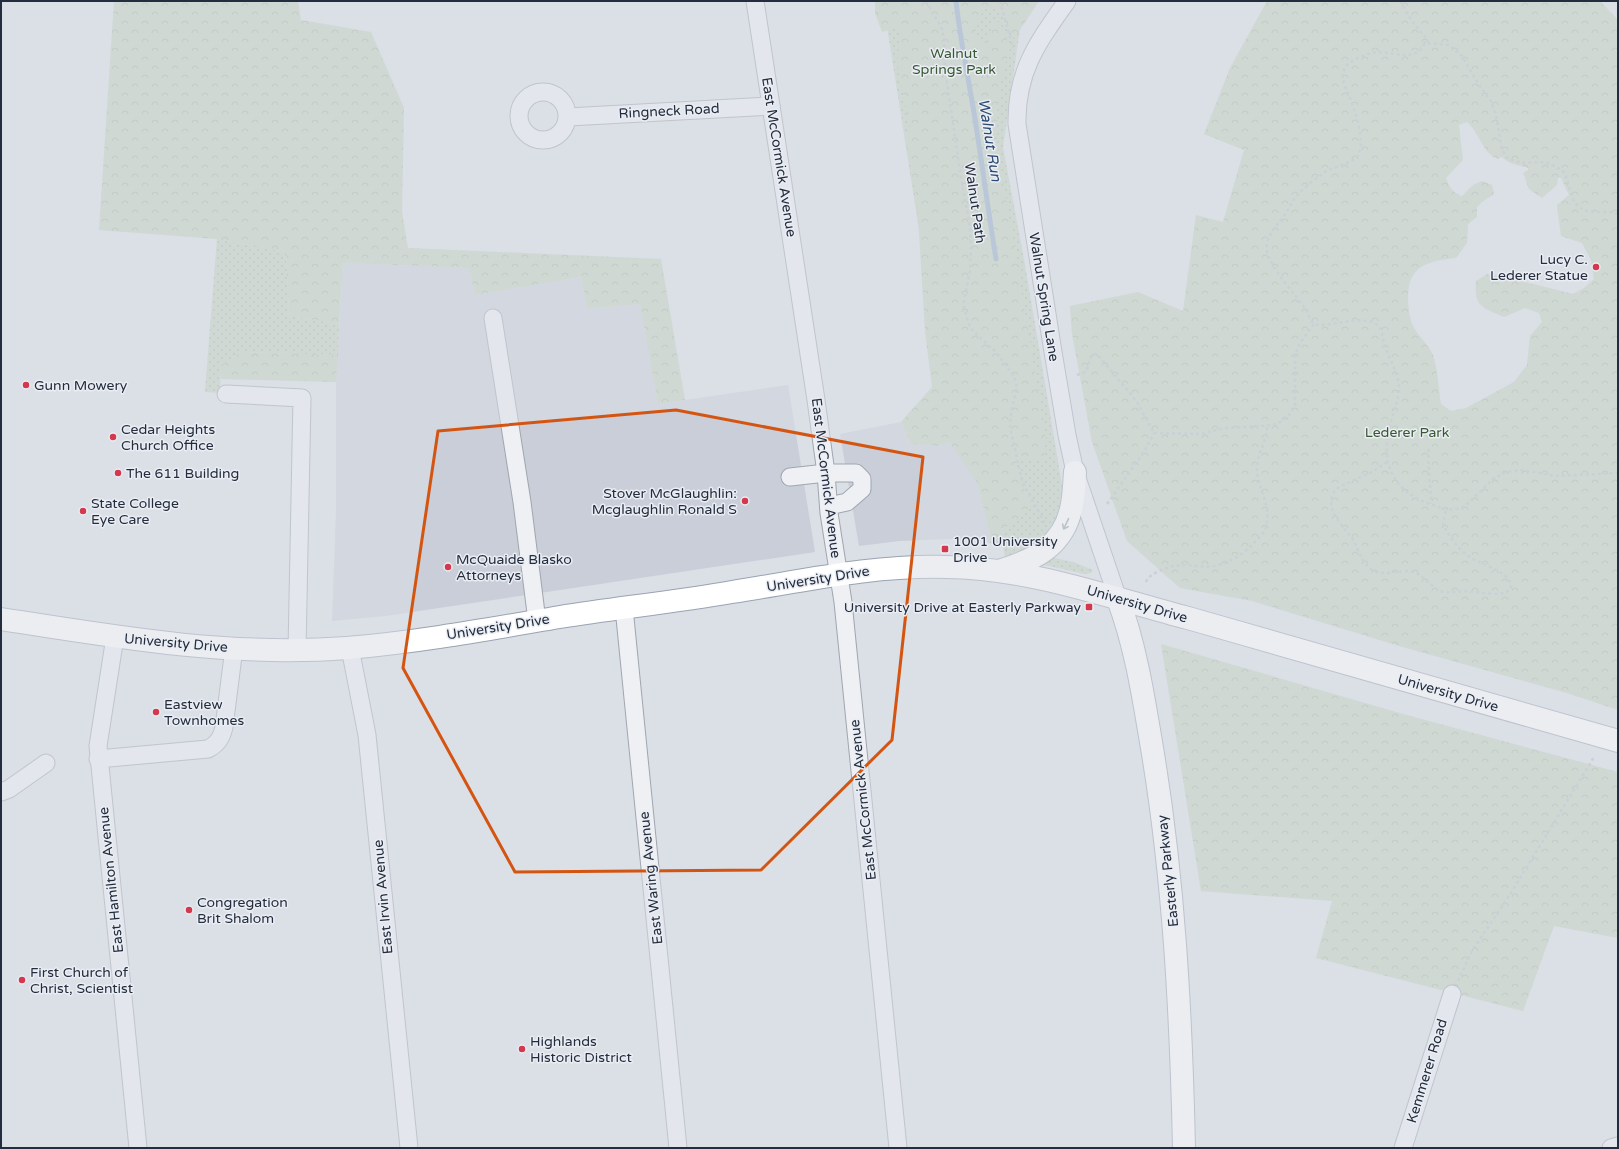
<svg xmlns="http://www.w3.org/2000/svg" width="1619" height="1149" viewBox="0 0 1619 1149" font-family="'Varela Round',sans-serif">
<defs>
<pattern id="grass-dots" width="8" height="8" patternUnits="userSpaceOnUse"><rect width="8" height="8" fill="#c1d1bb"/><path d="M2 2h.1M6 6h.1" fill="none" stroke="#a6b4a2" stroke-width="1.8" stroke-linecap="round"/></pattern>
<pattern id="forest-crowns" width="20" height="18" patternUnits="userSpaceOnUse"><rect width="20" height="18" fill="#c1d1bb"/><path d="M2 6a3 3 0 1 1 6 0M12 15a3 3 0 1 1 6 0" fill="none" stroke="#a6b4a2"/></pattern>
</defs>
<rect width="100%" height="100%" fill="#dbdfe6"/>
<!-- built -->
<g fill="#c9ced8">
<path d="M343,263L469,268L475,295L581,277L587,309L640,304L658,404L788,385L815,552L385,616L332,621L336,512V382Z"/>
<path d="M901,422L911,444L937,446L949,442L972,474L977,482L990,535L989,543L971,538L899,541L859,546L840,434Z"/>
</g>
<!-- grass -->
<g fill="url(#grass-dots)">
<path d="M883,1H1024L1003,147L1025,265L1063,491L1057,528L1023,556L1005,557L1003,545L989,543L994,538L999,537L991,467L949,420Z"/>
<path d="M217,239L286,252L289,316L339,324L338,355L241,352L221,365L220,393L205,392Z"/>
<path d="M1045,556L1073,562L1093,570L1091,573L1084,574L1045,565L1041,564Z"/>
</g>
<!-- forest -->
<g fill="url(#forest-crowns)" fill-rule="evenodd">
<path d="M114,1H298L301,20L371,32L404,108L402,212L408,248L661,259L685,400L658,404L640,304L587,309L581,277L475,295L469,268L343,263L339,324L289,316L286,252L217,239L99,230Z"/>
<path d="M875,1H1039L1014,39L997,6L984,9L978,21L976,33L985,46L994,24L997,22H1000L1010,49C999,80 996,110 997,143L1047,444L1045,446L1044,453L1047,459L1043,462L1030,459L1016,461L1021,483L1031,503L1024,515L1008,525L999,537L994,538L989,543L990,535L977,482L949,442L937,446L911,444L901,422L932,387L925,331L917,199L905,138L910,125L897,66L900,27L882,32L875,13Z"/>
<path d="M1267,1H1600L1618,20V710L1567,693L1399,646L1252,601L1180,588L1127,541L1092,442L1072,334L1070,306L1138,292L1183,311L1196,215L1223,222L1244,150L1204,134L1230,68ZM1467,122C1479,132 1483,154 1498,159L1502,157C1509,164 1518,165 1528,168V170L1523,173L1529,189L1542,198L1557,185L1558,178H1561L1569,195L1557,205L1561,236L1582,243L1591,260L1594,279L1584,288L1573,294L1505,277L1487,274L1476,281C1474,307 1482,307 1504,317L1525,308L1539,313L1542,322L1530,336L1527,365L1514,382L1466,408L1451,411L1441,404C1439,391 1437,366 1433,355C1428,344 1417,335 1412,324C1409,316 1408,305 1408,297C1408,265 1429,261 1456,258L1467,243L1468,224L1477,217V207L1482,202L1494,194L1492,185L1482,181L1473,185L1462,196C1453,193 1449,187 1446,178L1463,160L1459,125Z"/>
<path d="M241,352L338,355L336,382L221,379V365Z"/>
<path d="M1161,644L1403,714L1618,772V938L1554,926L1523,1011L1316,958L1332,901L1201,891Z"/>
</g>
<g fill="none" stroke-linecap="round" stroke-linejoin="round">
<!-- stream -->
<path stroke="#93acc9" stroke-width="5" d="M956,1C960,39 968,76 974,113C982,162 988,210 996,259"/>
<defs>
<g id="minor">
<path d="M755,1L816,400L826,473L829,513L843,602L898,1148"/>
<path d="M1067,1C1038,42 1016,71 1017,124L1053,352L1067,435L1075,472L1118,599"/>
<circle cx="543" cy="116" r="24"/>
<path d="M568,117L771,106"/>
<path d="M493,318L522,502L537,621"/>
<path d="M226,394L302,398L297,650"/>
<path d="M790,477L826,473H856L862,479V489L847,502L829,506"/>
<path d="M624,608L678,1148"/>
<path d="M115,637L98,746L138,1148"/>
<path d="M350,648L367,735L409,1148"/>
<path d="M98,759L208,749C218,744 222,737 224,727L234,648"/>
<path d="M1,792L9,789L46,763"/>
<path d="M1403,1148L1452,994"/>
<path d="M1611,1148L1618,1146"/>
</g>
<g id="major">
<path d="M1002,570C1034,560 1063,546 1071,509C1074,497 1074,484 1075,472"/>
<path d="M1118,599C1135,644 1143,694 1151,742C1174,877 1181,1012 1184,1148"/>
<path d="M1,619C115,637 231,657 347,648C418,642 489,629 560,617C617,608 675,602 732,592C803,581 873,565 946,567C1030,568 1108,597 1188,618C1332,658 1475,701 1618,741"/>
</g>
</defs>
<!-- minor casing -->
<use href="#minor" stroke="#a0a6b0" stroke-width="19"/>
<!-- major casing -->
<use href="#major" stroke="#9aa3b2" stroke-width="24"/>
<!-- path -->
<g stroke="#b9bdc4" stroke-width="2.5" stroke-dasharray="3 3" stroke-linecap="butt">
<path d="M926,1L942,29L944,40L945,69L962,184L969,220L971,245L970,271L964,300V307L968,322L973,331L996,352L1014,376L1017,388L1011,413L1010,427L1022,481L1045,524"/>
<path d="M1000,1L1013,48"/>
<path d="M1400,1L1412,21L1425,37V43"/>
<path d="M1618,214C1611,211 1601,212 1593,212C1569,210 1572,189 1564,172L1551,164L1544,162L1522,163L1508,159L1502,150L1496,115L1491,101L1479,85L1462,56L1449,45L1425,43C1416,62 1396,53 1380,52C1370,52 1354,58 1347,65C1345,68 1343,71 1343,75C1342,82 1347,91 1350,98C1355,111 1365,141 1359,154C1355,163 1334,166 1325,172C1315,179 1303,188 1295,198C1291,204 1288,210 1284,216C1277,225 1270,232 1267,243C1266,248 1267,253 1269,257C1278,278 1296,294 1308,313C1309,316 1310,320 1313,323C1314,324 1317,325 1319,325C1336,326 1374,310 1382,332C1383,337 1383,342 1385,346C1389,360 1400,375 1399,390C1399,395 1397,400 1396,404C1389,430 1379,456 1396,480C1403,491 1415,498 1427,503C1440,507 1451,513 1465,506L1493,479L1506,472L1522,470L1556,476L1618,473"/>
<path d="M1077,375L1086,372L1092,354H1097L1137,402L1154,433"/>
<path d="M1154,433L1199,434L1226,428L1263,426L1277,424L1288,417L1295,405V355L1300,343L1314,324"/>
<path d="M1429,449C1427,468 1431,486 1431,504"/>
<path d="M1387,462L1372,472L1339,487C1334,491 1331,495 1331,502C1332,518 1346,529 1354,541C1357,548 1360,556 1365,563C1367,566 1370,569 1374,571C1387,577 1403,567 1416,573C1425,577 1431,587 1440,591C1449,594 1458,591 1467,591C1475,591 1512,600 1511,585C1510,572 1480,564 1470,557C1458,550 1450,536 1443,525L1446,509"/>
<path d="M1107,504L1144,452L1154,433"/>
<path d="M1146,582C1148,574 1167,567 1174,566C1186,563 1201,568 1214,566C1229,563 1242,555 1253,544C1258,539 1264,534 1266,527C1272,506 1258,490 1257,470C1256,455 1267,442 1267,426"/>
<path d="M1458,981L1472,951L1511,893L1594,757"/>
</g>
<!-- minor -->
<use href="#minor" stroke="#eef0f4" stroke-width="17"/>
<!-- major -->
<use href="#major" stroke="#fff" stroke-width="22"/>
</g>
<!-- one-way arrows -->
<defs><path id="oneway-shaft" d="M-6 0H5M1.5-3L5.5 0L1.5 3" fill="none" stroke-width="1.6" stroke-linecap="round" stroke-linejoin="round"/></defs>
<use stroke="#9ca0a8" href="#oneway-shaft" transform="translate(1066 524) rotate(116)"/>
<!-- marked area -->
<path d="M0 0H1619V1149H0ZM676,410L923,457L892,740L761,870L515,872L403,668L438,431Z" fill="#dbdfe6" fill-opacity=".55" fill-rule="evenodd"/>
<path fill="none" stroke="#d45511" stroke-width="3" stroke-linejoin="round" d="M676,410L923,457L892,740L761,870L515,872L403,668L438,431Z"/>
<!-- markers -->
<g fill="#d3384d" stroke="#eaeef4" stroke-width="1.5">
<circle cx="1596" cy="267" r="4"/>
<circle cx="26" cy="385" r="4"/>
<circle cx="113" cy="437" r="4"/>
<circle cx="118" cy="473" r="4"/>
<circle cx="745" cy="501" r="4"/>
<circle cx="83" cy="511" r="4"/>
<rect x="941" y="545" width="8" height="8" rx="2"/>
<circle cx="448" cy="567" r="4"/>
<rect x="1085" y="603" width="8" height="8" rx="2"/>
<circle cx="156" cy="712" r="4"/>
<circle cx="189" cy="910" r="4"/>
<circle cx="22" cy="980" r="4"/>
<circle cx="522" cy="1049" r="4"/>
</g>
<g text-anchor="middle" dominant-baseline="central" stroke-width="3" stroke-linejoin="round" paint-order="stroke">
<!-- park labels -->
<g font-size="14" fill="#385931" stroke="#eaeef4">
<text x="954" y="53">Walnut<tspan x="954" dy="16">Springs Park</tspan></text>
<text x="1407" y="432">Lederer Park</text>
</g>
<!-- street labels -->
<g font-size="14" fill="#242d3d" stroke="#eaeef4">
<text transform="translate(669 111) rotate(-3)">Ringneck Road</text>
<text transform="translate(779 157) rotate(81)">East McCormick Avenue</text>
<text transform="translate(975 203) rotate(82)">Walnut Path</text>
<text transform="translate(1044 297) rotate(81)">Walnut Spring Lane</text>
<text transform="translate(826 478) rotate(83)">East McCormick Avenue</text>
<text transform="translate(818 579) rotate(-9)">University Drive</text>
<text transform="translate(1137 604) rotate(16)">University Drive</text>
<text transform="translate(498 627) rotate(-9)">University Drive</text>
<text transform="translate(176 643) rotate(5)">University Drive</text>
<text transform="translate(1448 693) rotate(16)">University Drive</text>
<text transform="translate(863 800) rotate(-96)">East McCormick Avenue</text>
<text transform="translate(1168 871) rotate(-96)">Easterly Parkway</text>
<text transform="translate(651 878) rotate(-96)">East Waring Avenue</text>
<text transform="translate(111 880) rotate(-96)">East Hamilton Avenue</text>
<text transform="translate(383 897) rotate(-95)">East Irvin Avenue</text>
<text transform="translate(1427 1071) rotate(-73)">Kemmerer Road</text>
</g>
<!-- poi labels -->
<g font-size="14" fill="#242d3d" stroke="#eaeef4" text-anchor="start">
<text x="1588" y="259" text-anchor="end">Lucy C.<tspan x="1588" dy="16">Lederer Statue</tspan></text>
<text x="34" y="385">Gunn Mowery</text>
<text x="121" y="429">Cedar Heights<tspan x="121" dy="16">Church Office</tspan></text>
<text x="126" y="473">The 611 Building</text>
<text x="737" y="493" text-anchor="end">Stover McGlaughlin:<tspan x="737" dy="16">Mcglaughlin Ronald S</tspan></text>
<text x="91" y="503">State College<tspan x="91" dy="16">Eye Care</tspan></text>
<text x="953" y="541">1001 University<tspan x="953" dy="16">Drive</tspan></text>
<text x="456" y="559">McQuaide Blasko<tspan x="456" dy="16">Attorneys</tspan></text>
<text x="1081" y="607" text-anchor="end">University Drive at Easterly Parkway</text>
<text x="164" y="704">Eastview<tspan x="164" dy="16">Townhomes</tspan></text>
<text x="197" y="902">Congregation<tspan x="197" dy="16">Brit Shalom</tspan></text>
<text x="30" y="972">First Church of<tspan x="30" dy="16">Christ, Scientist</tspan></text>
<text x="530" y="1041">Highlands<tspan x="530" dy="16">Historic District</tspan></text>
</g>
<!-- water labels -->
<g font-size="15" font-style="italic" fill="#2d4b72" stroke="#eaeef4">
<text transform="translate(990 140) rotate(81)">Walnut Run</text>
</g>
</g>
<!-- border -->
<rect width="1619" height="1149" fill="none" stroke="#242d3d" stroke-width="4"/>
</svg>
